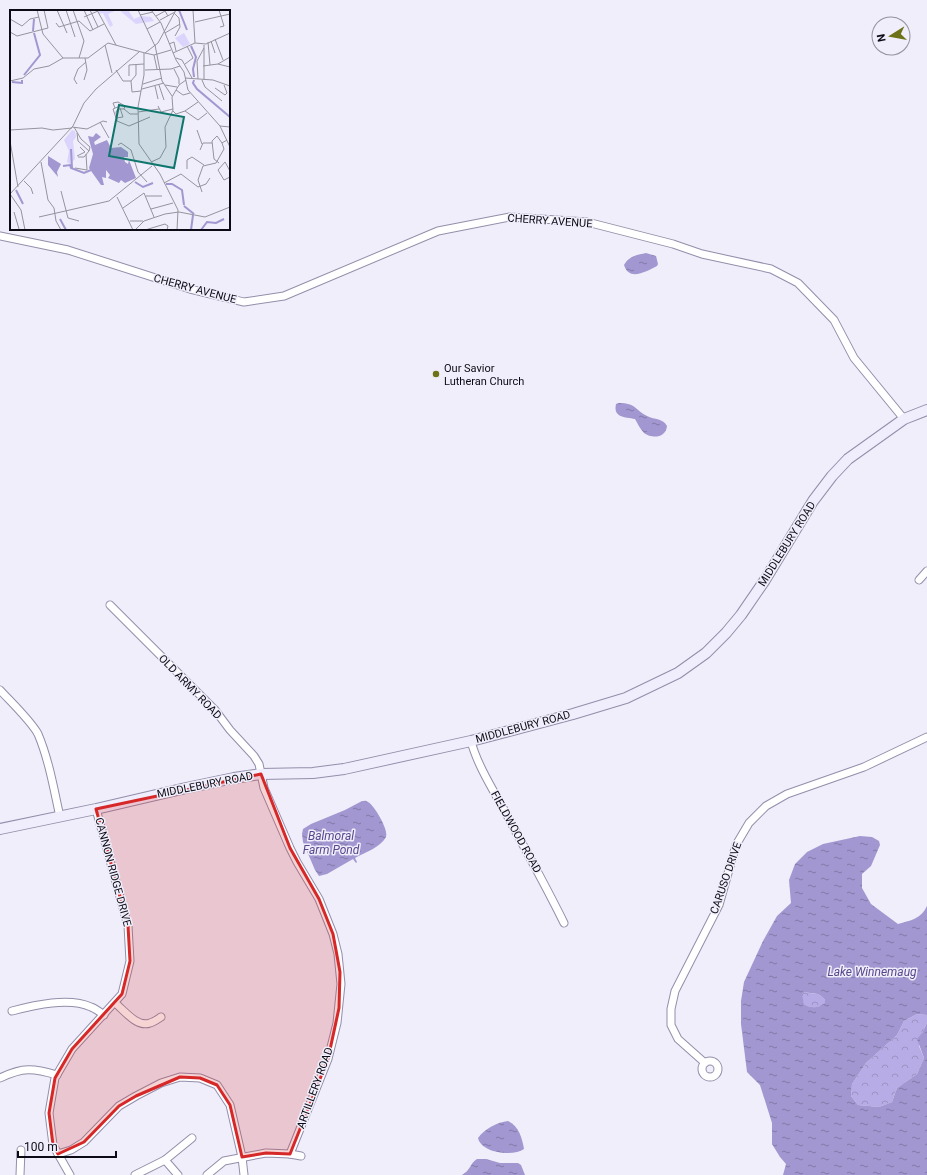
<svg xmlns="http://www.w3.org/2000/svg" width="927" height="1175" viewBox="0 0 927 1175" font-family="Roboto,sans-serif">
<defs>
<pattern id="forest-crowns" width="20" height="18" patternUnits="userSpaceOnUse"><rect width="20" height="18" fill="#b7ace6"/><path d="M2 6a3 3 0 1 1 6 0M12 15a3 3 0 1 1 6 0" fill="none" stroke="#9c93c4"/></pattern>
<pattern id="water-ripples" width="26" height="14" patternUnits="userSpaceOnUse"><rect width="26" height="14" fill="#a297d0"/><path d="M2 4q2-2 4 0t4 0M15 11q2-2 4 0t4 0" fill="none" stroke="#8279a8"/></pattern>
</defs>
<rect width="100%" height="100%" fill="#efeefa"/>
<!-- forest -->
<g fill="url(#forest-crowns)">
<path d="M805,992C815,995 818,991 825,1000V1004C817,1008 812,1009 804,1004L801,994Z"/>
<path d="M917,1014L927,1015V1023L922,1033L919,1046L924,1058L917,1074L897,1088L892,1102L879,1107L858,1105L851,1096L852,1084L866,1063L897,1035L904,1021Z"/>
</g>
<!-- water -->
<g fill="url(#water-ripples)" fill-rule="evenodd">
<path d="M646,253L656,256L658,264L657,266C647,271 629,282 624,265C629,256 637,255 646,253Z"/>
<path d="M619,403C636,403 635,410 647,416C655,420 663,418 667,426C666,438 652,439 644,433C640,429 638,424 635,419C625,417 613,418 616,404Z"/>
<path d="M362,801C365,801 365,800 368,802C374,805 389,830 386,837C381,847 364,853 355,858L357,862L356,863L353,859L327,874L319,876L315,870L303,842L302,834L303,829L311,824L345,810Z"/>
<path d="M860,836L872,837L879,841L880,845L871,866L862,874V888L871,904L898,924C910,921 922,918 927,906V1015L917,1014L904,1021L897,1035L866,1063L852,1084L851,1096L858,1105L879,1107L892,1102L897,1088L917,1074L924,1058L917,1039L922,1033L927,1023V1175H783L786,1164L780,1157L772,1144V1123L760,1085L747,1072L741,1024V1001L744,982L763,941L777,916L791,903L789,880L795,864L807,852L823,844ZM805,992C815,995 818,991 825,1000V1003C818,1008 812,1009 804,1004L802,994Z"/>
<path d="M508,1121C519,1126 522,1138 524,1149C513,1157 481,1153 478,1138C484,1129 498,1122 508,1121Z"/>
<path d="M477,1159H486L500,1163H518L521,1165L525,1175H462C471,1170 470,1163 477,1159Z"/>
</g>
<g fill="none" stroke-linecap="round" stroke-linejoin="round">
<defs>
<g id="street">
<path d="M0,236L68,250L190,289L244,302L284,296L438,231L510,217L587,222L673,244L702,254L771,269L798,283L834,320L854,358L904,419"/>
<path d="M919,580L927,571"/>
<path d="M110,605L215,710L230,730L254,756L259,764L264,788L290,848L297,862L319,899L333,934L338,954L341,984L337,1023L328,1059L290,1154"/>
<path d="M0,690C10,701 31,721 38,734C49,760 54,790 60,817"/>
<path d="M471,741C477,765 495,793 507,815C526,851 546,886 564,923"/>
<path d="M115,1003C124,1010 137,1028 150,1023C154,1022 158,1019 161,1017"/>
<path d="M12,1011C35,1005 69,997 91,1007C96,1009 100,1012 104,1015"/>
<circle cx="710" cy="1069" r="8"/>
<path d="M705,1063L678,1039L671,1025V1009L675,991L719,905L736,845L749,823L766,806L787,794L864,767L927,737"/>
<path d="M0,1078C23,1067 33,1068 57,1075"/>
<path d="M58,1154L71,1150L84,1142L119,1106L136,1096L161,1083L180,1077L200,1078L217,1085L230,1105L242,1157L244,1175"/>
<path d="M165,1160L178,1175"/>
<path d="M20,1175L21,1150"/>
<path d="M70,1175L53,1145L49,1113L55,1078L72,1049L122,994L130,961L128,926L96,809"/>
<path d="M135,1175L165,1160L192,1138"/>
<path d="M207,1175L224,1161L266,1153L290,1154L301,1156"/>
</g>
<path id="secondary" d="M0,829L96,809L186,788L234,778L261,774L313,773L344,769L471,741L573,714L626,698L678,673L706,653L726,633L741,615L765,580L813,501L832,476L848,459L904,419L927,410"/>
</defs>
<!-- street casing -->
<use href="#street" stroke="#938eaa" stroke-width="9"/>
<!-- secondary casing -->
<use href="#secondary" stroke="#938eaa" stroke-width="12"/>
<!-- street -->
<use href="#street" stroke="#fff" stroke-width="7"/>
<!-- secondary -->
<use href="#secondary" stroke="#f0edfc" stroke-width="10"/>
</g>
<!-- marked area -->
<path fill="#d62828" fill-opacity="0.2" stroke="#d62828" stroke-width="3" stroke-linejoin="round" d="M261,774L290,848L319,899L333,934L340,972L339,1008L328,1059L290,1154L266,1153L242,1157L230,1105L217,1085L200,1078L180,1077L136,1096L119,1106L84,1142L58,1154L53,1145L49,1113L55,1078L72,1049L122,994L130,961L128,926L96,809Z"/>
<!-- markers -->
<circle fill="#6d7219" stroke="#efeefa" stroke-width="1.5" cx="436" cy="374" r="4"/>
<g text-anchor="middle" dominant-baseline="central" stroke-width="3" stroke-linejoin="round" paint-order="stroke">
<!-- street labels -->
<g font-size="11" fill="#0c0a14" stroke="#efeefa">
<text transform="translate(550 221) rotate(4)">CHERRY AVENUE</text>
<text transform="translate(195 289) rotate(15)">CHERRY AVENUE</text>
<text transform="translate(787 544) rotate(-58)">MIDDLEBURY ROAD</text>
<text transform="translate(190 687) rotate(46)">OLD ARMY ROAD</text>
<text transform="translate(523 727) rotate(-15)">MIDDLEBURY ROAD</text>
<text transform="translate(205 785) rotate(-11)">MIDDLEBURY ROAD</text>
<text transform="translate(516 832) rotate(61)">FIELDWOOD ROAD</text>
<text transform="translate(113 872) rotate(75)">CANNON RIDGE DRIVE</text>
<text transform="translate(726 878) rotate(-71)">CARUSO DRIVE</text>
<text transform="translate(315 1088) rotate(-70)">ARTILLERY ROAD</text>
</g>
<!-- poi labels -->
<g font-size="11" fill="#0c0a14" stroke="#efeefa" text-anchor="start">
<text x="444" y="368">Our Savior<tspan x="444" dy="13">Lutheran Church</tspan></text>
</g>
<!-- water labels -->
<g font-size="12" font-style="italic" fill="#58468c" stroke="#efeefa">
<text x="331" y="836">Balmoral<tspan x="331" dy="14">Farm Pond</tspan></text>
<text x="872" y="972">Lake Winnemaug</text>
</g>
</g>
<!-- overview -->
<g transform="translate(10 10)">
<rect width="220" height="220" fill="#efeefa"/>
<path d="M88,0H107L98,4L103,15L100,17L93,3L89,4Z" fill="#dbd4fd"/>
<path d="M62,120L65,121L66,127L63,131L65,149L60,154L57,152L59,141L54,130Z" fill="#dbd4fd"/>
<path d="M109,0H118L124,9L131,6L141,7L144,11L126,14Z" fill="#dbd4fd"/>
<path d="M174,23L180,34L173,37L165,28Z" fill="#dbd4fd"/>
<path d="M86,123L91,127L84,132L85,135L97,130L101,138L111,137L118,142V147H114L115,152L118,154L119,150L126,168L115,173L111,170L109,173L98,168L100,165L96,160V168L92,167L94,175H91L79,158L83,144L78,126L83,127ZM38,146L51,154L47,162L48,167L38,155Z" fill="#a297d0"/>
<path fill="none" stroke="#a297d0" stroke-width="2" d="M169,0L177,20M23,21L24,9M181,36L186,47L183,59L184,67M14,65L30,45L24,23M184,70L183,73L187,79L220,107M2,72L12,73V70M61,139L62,158M53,156L60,155L61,158L74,163L81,160M125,172L133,177L143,173M156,174H162L172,180L174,195M6,180L13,194M174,196L184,204M50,209L56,220M181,220L183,205M191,220L197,212L206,213L214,209"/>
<path fill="none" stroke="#94939e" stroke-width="1" d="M27,0L33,24L53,48M47,0L57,23M56,0L65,27M63,0L74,31L69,48M74,0L83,20M80,0L88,17M87,0L106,35M128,0L145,36M141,0L151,13L166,50L174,62L178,80L210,116L220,117M183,0L185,33M209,0L214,16L210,17M164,3L169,8L170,17L165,26M130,5L143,2M146,6L155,1L158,6M74,7L88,1M0,9L12,16L20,9L29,7M150,10L165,2M185,12L220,4M46,13L49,17L69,11L80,21L94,14M137,19L150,12M0,22L7,26L38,18L34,0M155,23L170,14M205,29L213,50M201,31L205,43M198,32L200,55M159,34L164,32L166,41M95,35L102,63M145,35L152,71L162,86M194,35V70M134,43V65L128,97L129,134L150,164L168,200L167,220M135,43L144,45L161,40M163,43L185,33L196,34L220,23M144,45L147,59M166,48L172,50L182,68M175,54L183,48L177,36M208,54L220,57M193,56L208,54L220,47M164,59L169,69V74M106,60L113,71H121M135,60L161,59L170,56M119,66V55L134,54M175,68L203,70L220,76M188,69L187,51L194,38M74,70L77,60L75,48M192,70L195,77L212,91M0,71L13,68L24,59L39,56L53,48H78L98,33L135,43L148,33L166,0M121,71L122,82L131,81M121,71L126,65V55M67,74L64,69L68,59L76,52M133,74L152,68M149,75L154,90M155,75L167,77M145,76L148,89M205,78L215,85L217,83L214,75M132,79L154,73M166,80L173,85L180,83M148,96L151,102L163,99M105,98L103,93L108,92L115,96L114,99M110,98L113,107L106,108L103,99L110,96M163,101L166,104L175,101L188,110L197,103M175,101L188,92M128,102L149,99M107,111L106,102L108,99H114L120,104H128M107,111L119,116L140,107M90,112L99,128M210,116L220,137M62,117L77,119L93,111L97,112M64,117L71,129L80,137L79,141M0,120L32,118L43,120L62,118M187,120L192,134M67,123L68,131L79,141M0,131L8,177M108,135L111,133L121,140L128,162L137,172M190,140L193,133H202M67,146L75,142L70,137M68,147H74L79,141M31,152L38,190L44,198L46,211L51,220M141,152L150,148L156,137L155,117L163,100L162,87L169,75L176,70M209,153L204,149L202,131L207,126L212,133L217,130M65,158L77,160L76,144M177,159V150L182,147L194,155M220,161L215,152L208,160L214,170L220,167M14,171L21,178L23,184M154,173L171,164L188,177L196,174L200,168M51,181L58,208L69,211M192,182L188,170L193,156L206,153L214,139L212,133M0,184L63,116L74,93L86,79L129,42M0,184L11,200L15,220M136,186H152M107,187L123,220M113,198L134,183L144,207M141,199L163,193M4,202L9,219M29,207L99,191L142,156M120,211H133M125,220L134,211L155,204L169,202L195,207L220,197M135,220L155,214L158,216L157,220"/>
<path fill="#0f766e" fill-opacity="0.15" stroke="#0f766e" stroke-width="2" d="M109,95L174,107L164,158L99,146Z"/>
<rect width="220" height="220" fill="none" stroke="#0c0a14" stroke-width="2"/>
</g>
<!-- north arrow -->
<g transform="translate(891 36) rotate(259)"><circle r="19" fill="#efeefa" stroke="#94939e"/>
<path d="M0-3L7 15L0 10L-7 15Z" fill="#6d7219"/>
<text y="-6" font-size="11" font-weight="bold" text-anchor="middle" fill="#0c0a14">N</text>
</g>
<!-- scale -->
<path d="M18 1151v6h98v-6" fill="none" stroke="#0c0a14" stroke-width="2"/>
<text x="24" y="1151" font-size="12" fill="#0c0a14" stroke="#efeefa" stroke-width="3" paint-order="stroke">100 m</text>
</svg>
